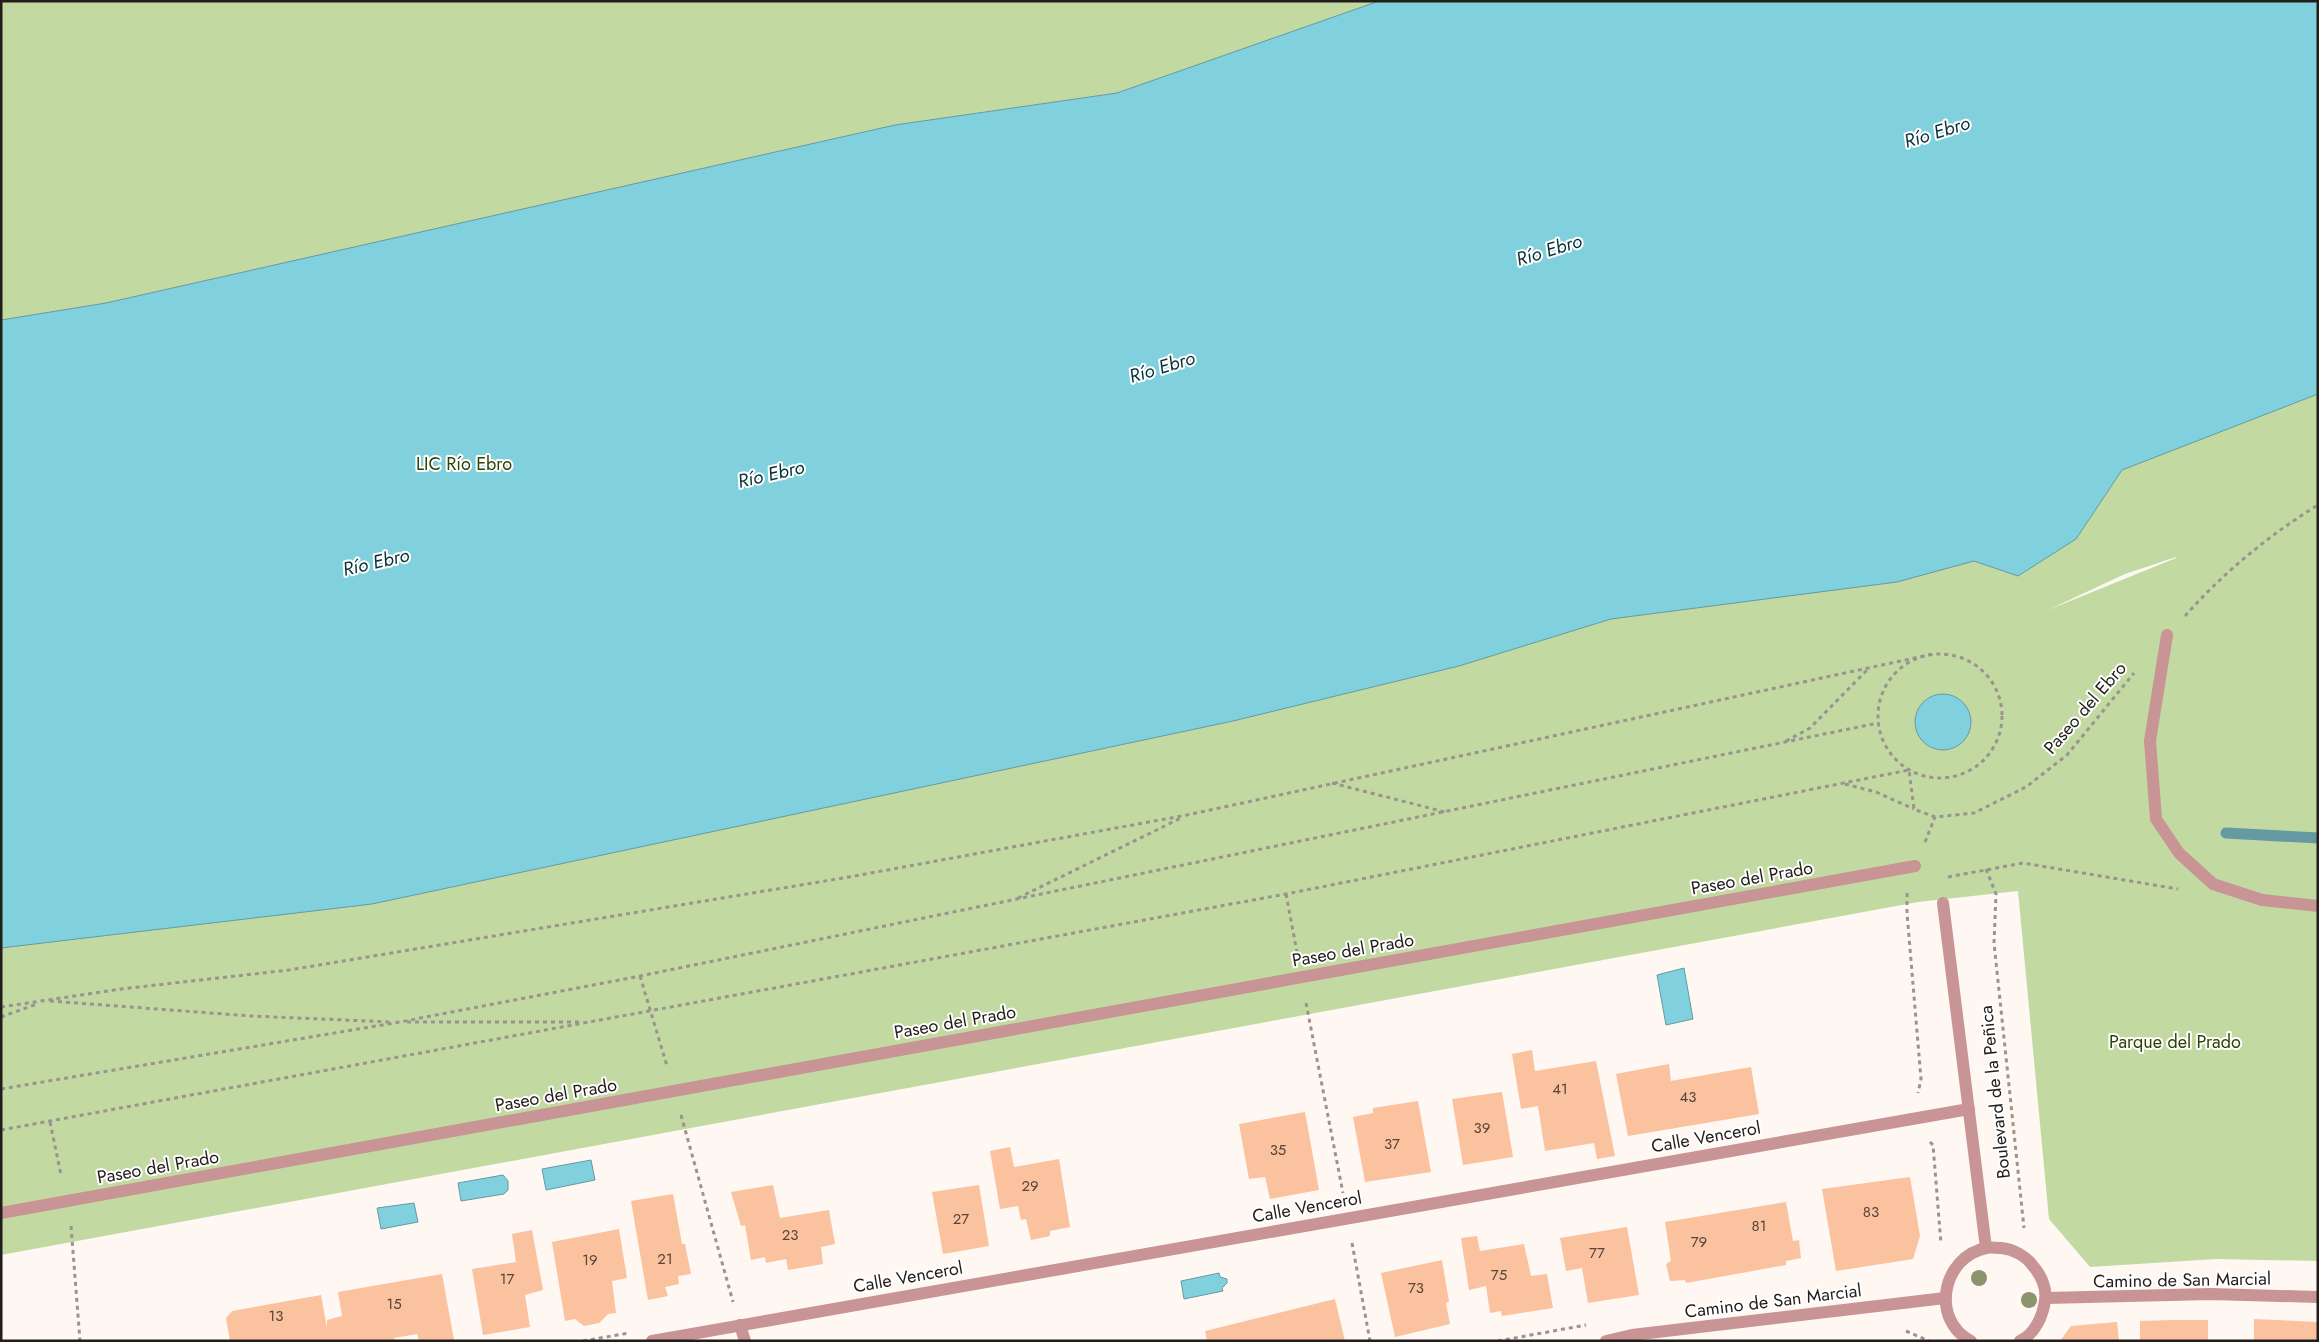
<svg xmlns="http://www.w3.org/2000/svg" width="2319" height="1342" viewBox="0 0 2319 1342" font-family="Jost,sans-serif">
<rect width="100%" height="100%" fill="#fef7f2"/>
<!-- green -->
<path fill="#c2daa2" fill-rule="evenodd" d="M1,1H2318V1261L2216,1259L2090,1267L2049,1219L2018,891L1918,902L1,1255ZM2176,557V558L2048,610L2125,574Z"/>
<!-- water -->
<g fill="#81d0de" stroke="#659aa3">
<path d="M1379,1H2318V394L2122,470L2076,539L2018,576L1974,561L1897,582L1611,619L1459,666L1233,721L372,904L1,948V320L106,303L895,125L1117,93Z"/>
<circle cx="1943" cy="722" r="28"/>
<path d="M1684,968L1693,1019L1666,1025L1657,975Z"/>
<path d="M591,1160L595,1180L546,1190L542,1169Z"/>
<path d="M503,1175L508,1181V1190L504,1194L461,1201L458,1183Z"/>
<path d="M414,1203L418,1222L381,1229L377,1208Z"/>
<path d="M1219,1273L1220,1277L1227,1279V1283L1222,1288L1223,1291L1184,1299L1181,1281Z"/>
</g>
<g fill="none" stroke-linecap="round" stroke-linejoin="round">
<!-- stream -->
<path stroke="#659aa3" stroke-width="11" d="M2226,833L2318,838"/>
</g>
<!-- building -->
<g fill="#fac29e">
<path d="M1532,1050L1535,1071L1596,1061L1615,1156L1597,1159L1594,1143L1545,1151L1538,1106L1521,1109L1512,1054Z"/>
<path d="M1669,1064L1671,1081L1751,1067L1759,1114L1628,1136L1616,1074Z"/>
<path d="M1502,1092L1513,1157L1463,1165L1452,1099Z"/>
<path d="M1418,1101L1431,1172L1365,1182L1353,1117L1373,1113V1108Z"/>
<path d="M1305,1112L1319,1190L1270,1199L1265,1177L1249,1179L1239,1124Z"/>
<path d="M1010,1147L1014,1167L1059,1159L1070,1227L1050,1231V1236L1031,1240L1026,1219L1021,1220L1018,1206L1000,1209L990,1151Z"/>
<path d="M1910,1177L1920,1236L1913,1259L1836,1271L1822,1189Z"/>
<path d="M773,1185L780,1218L829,1210L835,1244L821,1247L823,1264L788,1270L786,1259L766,1263L765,1257L751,1260L745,1225L741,1226L731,1192Z"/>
<path d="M979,1185L989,1246L943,1254L932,1192Z"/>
<path d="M673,1194L682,1244H685L691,1274L678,1276L679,1284L665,1287L668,1296L648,1300L631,1201Z"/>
<path d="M1786,1202L1793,1241L1799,1240L1801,1258L1786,1261V1265L1686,1283L1685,1280L1670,1281L1666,1264L1671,1261L1665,1222Z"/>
<path d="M1627,1227L1639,1295L1588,1303L1582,1268L1566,1271L1560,1238Z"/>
<path d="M619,1229L627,1278L612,1281L616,1313L608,1314L599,1323L584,1326L575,1319L565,1321L552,1242Z"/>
<path d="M532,1230L543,1290L525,1295L530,1327L483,1335L472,1269L516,1262L512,1234Z"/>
<path d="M1477,1236L1480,1251L1524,1244L1531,1276L1547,1274L1553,1308L1502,1316L1501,1311L1490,1313L1486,1286L1469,1290L1461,1238Z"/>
<path d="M1442,1260L1449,1302L1446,1303L1450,1324L1395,1337L1381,1273Z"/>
<path d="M442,1274L454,1340L419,1341L417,1334L394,1338L395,1341H230L226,1318L232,1311L321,1295L327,1328V1320L342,1316L338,1292Z"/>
<path d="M1335,1299L1345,1341H1207L1205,1331Z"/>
<path d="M2254,1319L2318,1322V1341H2254Z"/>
<path d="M2173,1320H2208V1341H2140V1321Z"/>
<path d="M2117,1322L2119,1341H2060L2071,1326Z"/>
</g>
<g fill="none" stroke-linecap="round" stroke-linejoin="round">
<!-- path -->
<g stroke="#9a938f" stroke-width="3" stroke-dasharray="4 4" stroke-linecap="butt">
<path d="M2185,616C2223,573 2269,535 2318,505"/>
<circle cx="1940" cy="716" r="62"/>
<path d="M1786,741L1810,728L1869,668"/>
<path d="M1332,783L1445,812"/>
<path d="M1845,784L1876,792L1914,809"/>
<path d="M1925,842L1935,817"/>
<path d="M1986,869L1996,894L1994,943L2024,1228"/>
<path d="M1948,877L2023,863L2178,889"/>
<path d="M1907,893V913L1921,1079L1918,1093"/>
<path d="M1286,894L1297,952"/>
<path d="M1018,898L1183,817"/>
<path d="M640,976L667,1066"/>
<path d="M50,1001L251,1016L391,1022"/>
<path d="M1306,1003L1343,1193"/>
<path d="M1,1007L121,989L289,970L849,877L1187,815L1933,654"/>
<path d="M1,1017L37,1004"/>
<path d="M407,1022H581"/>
<path d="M1,1089L400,1022L640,976L1878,723"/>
<path d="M681,1115L733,1302"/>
<path d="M50,1122L61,1175"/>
<path d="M1,1130L1286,894L1909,770L1914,809L1935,817L1974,813L2026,787L2067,755L2134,673"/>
<path d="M1930,1142L1933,1145L1941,1244"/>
<path d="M71,1226L80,1341"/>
<path d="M1352,1243L1370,1341"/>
<path d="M1906,1331L1929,1341"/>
<path d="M583,1341L629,1333"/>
<path d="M1498,1341L1586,1325"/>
</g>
<!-- minor -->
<g stroke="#c89495" stroke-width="12">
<path d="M2167,635L2150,741L2156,819L2179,853L2213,884L2262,900L2318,906"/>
<path d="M1943,903L1986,1248"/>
<path d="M1,1213L1915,866"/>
<path d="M2046,1298L2211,1294L2318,1297"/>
<path d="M740,1325L745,1341"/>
<path d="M652,1341L1969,1109"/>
<path d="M1606,1341L1632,1335L1945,1298"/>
<path d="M1971,1341C1930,1320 1942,1257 1986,1248C1990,1247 1996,1248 2001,1248C2013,1249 2026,1256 2033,1266C2041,1275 2047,1288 2045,1300C2043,1316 2035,1334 2020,1341"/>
</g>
</g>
<!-- trees -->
<g fill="#8c936f">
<circle cx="1979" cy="1278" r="8"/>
<circle cx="2029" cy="1300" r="8"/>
</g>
<g text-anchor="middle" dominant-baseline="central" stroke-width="4" stroke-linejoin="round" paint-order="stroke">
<!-- number labels -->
<g font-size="15" fill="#59463a">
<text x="1560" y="1089">41</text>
<text x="1688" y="1097">43</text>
<text x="1482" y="1128">39</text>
<text x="1392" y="1144">37</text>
<text x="1278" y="1150">35</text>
<text x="1030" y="1186">29</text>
<text x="1871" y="1212">83</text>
<text x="961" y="1219">27</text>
<text x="1759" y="1226">81</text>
<text x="790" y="1235">23</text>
<text x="1699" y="1242">79</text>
<text x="1597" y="1253">77</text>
<text x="665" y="1259">21</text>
<text x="590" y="1260">19</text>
<text x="1499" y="1275">75</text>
<text x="507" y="1279">17</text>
<text x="1416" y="1288">73</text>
<text x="394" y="1304">15</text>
<text x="276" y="1316">13</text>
</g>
<!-- park labels -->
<g font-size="18" fill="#2e4203" stroke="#fff">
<text x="464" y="464">LIC Río Ebro</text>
<text x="2175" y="1042">Parque del Prado</text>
</g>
<!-- street labels -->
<g font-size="18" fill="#231d19" stroke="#fff">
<text transform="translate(2085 708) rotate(-49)">Paseo del Ebro</text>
<text transform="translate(1752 878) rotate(-10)">Paseo del Prado</text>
<text transform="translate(1353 950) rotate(-10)">Paseo del Prado</text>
<text transform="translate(955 1022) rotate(-10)">Paseo del Prado</text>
<text transform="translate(1995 1092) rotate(-96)">Boulevard de la Peñica</text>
<text transform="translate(556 1095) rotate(-10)">Paseo del Prado</text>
<text transform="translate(1706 1137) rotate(-10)">Calle Vencerol</text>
<text transform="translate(158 1167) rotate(-10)">Paseo del Prado</text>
<text transform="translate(1307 1207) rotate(-10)">Calle Vencerol</text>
<text transform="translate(908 1277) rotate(-10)">Calle Vencerol</text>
<text transform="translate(2182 1280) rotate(-1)">Camino de San Marcial</text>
<text transform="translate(1773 1301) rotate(-7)">Camino de San Marcial</text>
</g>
<!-- water labels -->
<g font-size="19" font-style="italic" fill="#083036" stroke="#fff">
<text transform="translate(1937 132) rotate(-17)">Río Ebro</text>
<text transform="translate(1549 250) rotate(-17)">Río Ebro</text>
<text transform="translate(1162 367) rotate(-17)">Río Ebro</text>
<text transform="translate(771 474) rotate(-13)">Río Ebro</text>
<text transform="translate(376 562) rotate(-13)">Río Ebro</text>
</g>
</g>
<!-- border -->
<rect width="2319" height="1342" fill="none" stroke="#231d19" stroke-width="5"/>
</svg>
